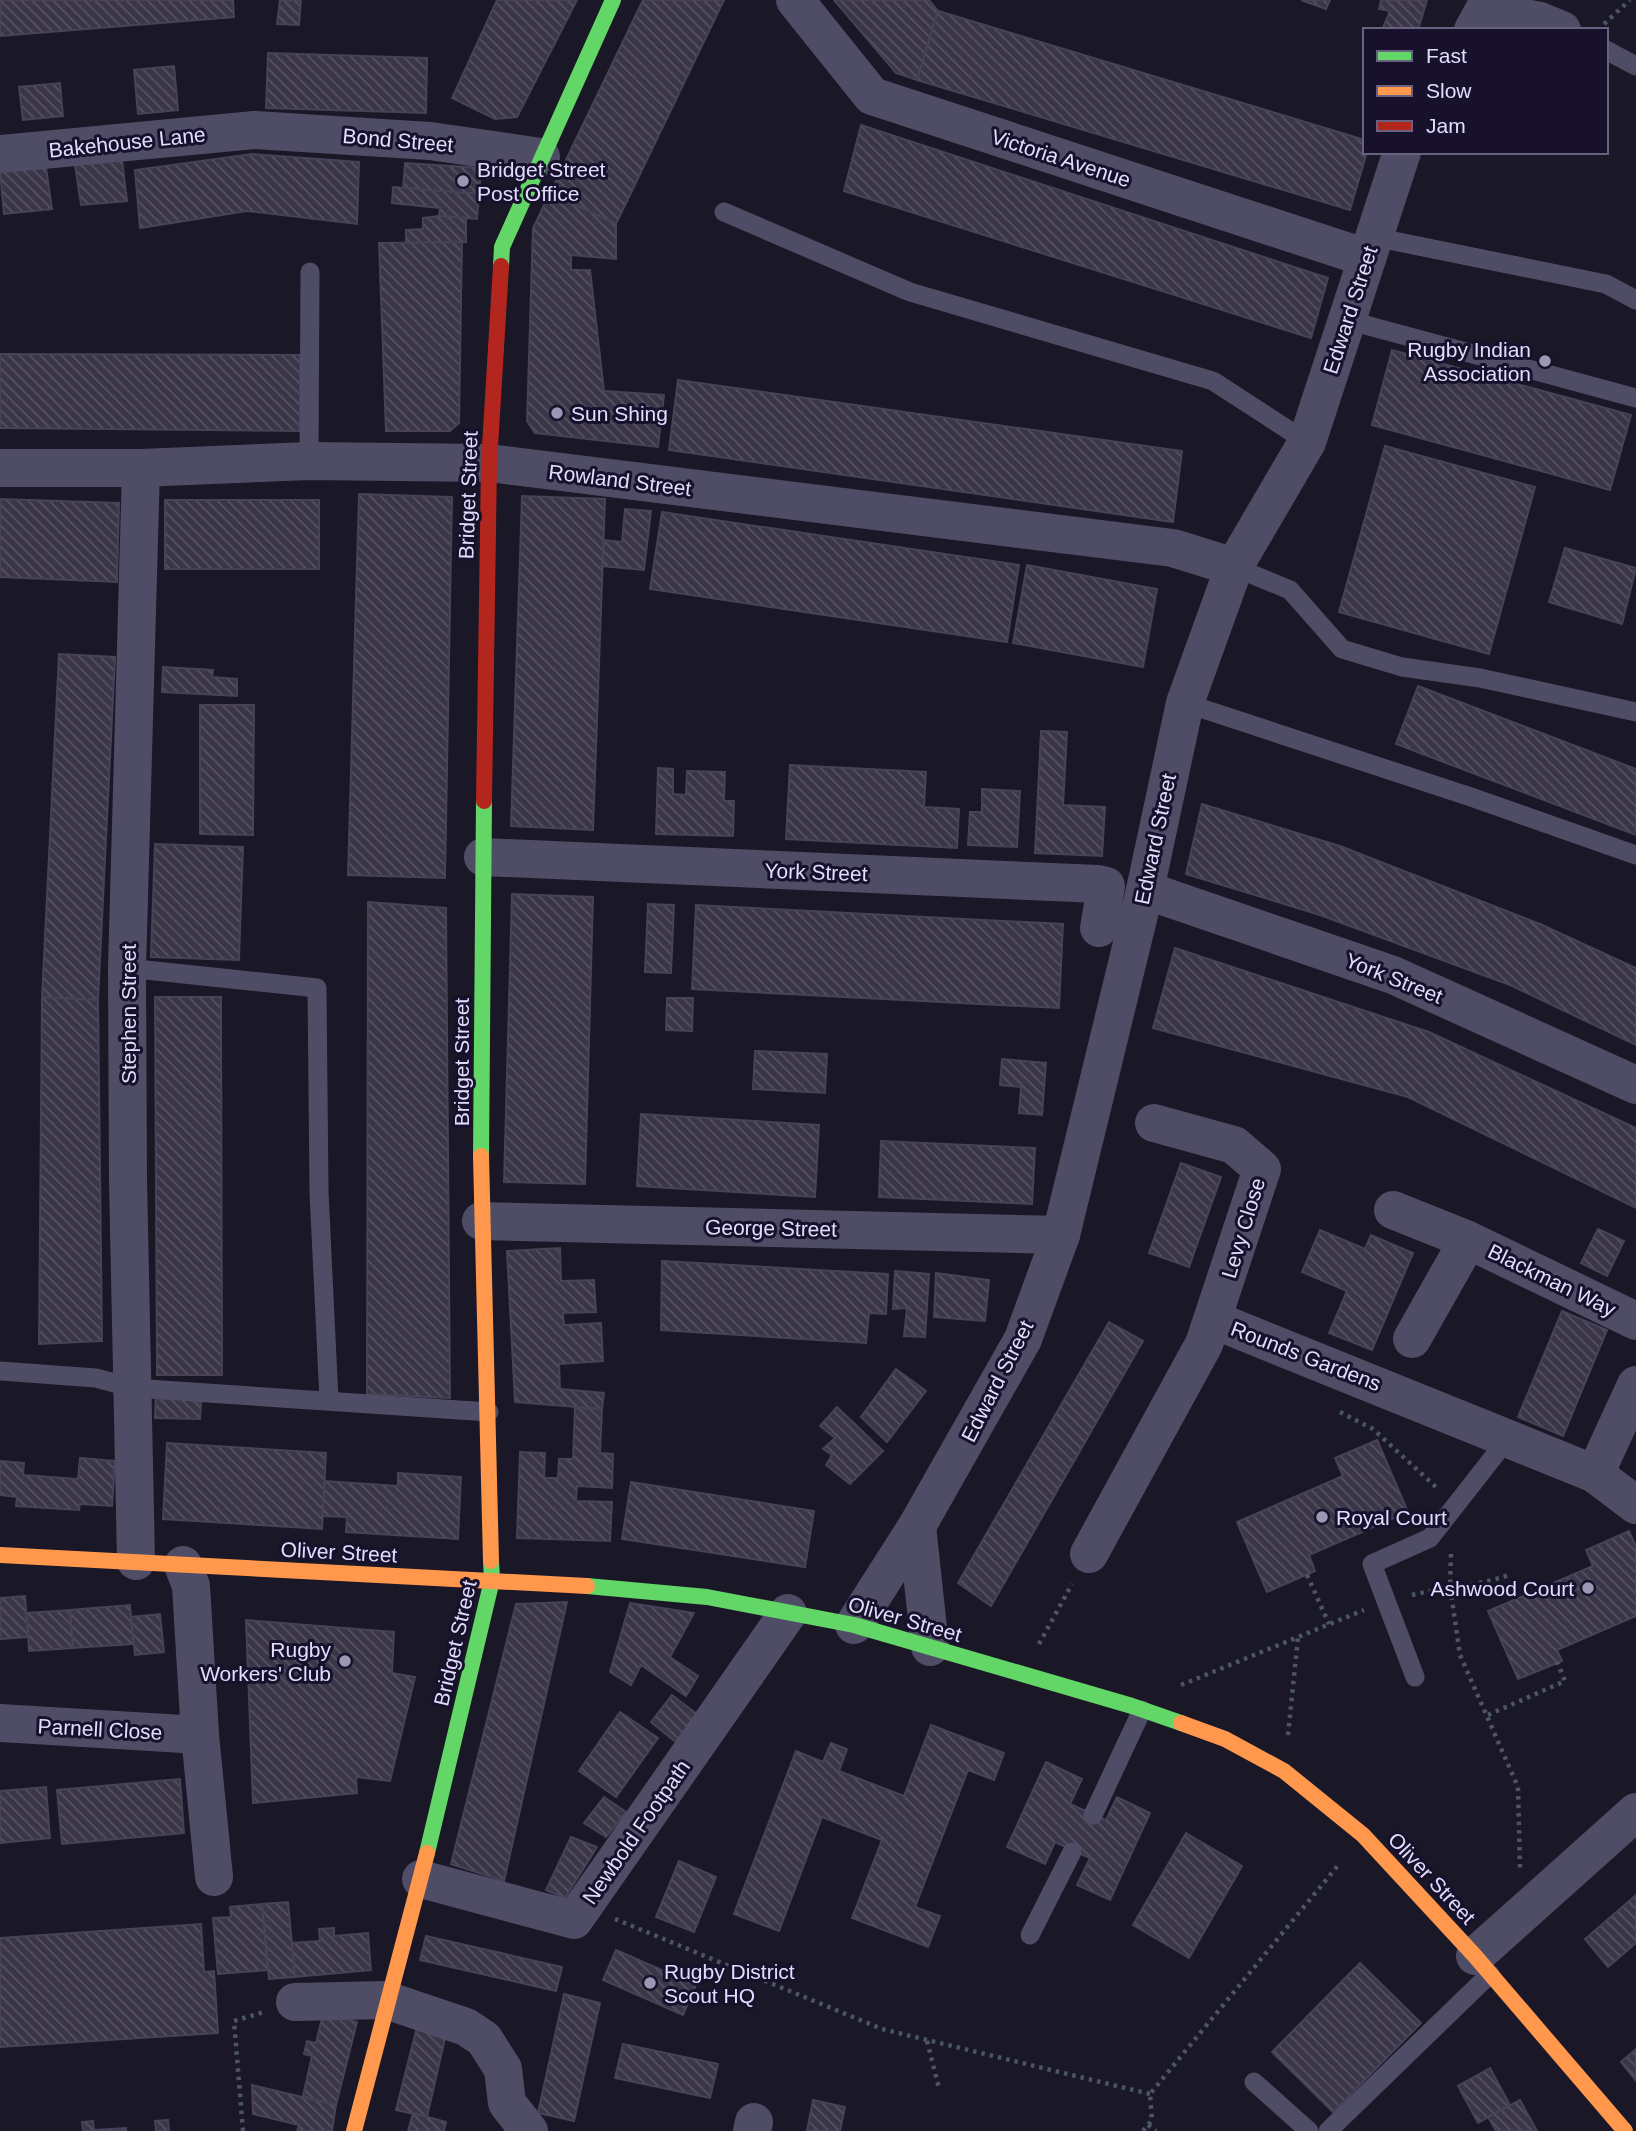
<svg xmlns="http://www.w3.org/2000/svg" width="1636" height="2131" viewBox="0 0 1636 2131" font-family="Arial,sans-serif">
<defs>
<pattern id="building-back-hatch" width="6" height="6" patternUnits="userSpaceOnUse" patternTransform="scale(1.75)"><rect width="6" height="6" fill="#3a3647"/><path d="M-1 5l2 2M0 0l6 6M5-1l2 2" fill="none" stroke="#565263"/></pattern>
</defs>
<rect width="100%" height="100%" fill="#1a1726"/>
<!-- building -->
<g fill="url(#building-back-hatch)" stroke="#474258" stroke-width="2">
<path d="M0,0H233L234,17L0,36Z"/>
<path d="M280,0H301L299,25L277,24Z"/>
<path d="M497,0H577L517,117L495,119L452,98Z"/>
<path d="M643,0H724L616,224L550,193Z"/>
<path d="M834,0H929L938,11L917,80L896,73Z"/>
<path d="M1301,0H1330L1326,9Z"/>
<path d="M1381,0H1427L1418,30H1382L1390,11L1379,9Z"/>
<path d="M938,11L1365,140V152H1367L1350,210L917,80Z"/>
<path d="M268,53L427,58L426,113L266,108Z"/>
<path d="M174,66L178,110L138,114L134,70Z"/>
<path d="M60,83L63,116L23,120L19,87Z"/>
<path d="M861,125L1328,278L1311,338L844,191Z"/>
<path d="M252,154L359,162L357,224L247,211L140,228L135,170Z"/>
<path d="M122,160L127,201L81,205L75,165Z"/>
<path d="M405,163L481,168L479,194L403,189Z"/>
<path d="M46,168L52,209L4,214L0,171Z"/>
<path d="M393,187L479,194L477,219L439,216L440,208L392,203Z"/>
<path d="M550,193L616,224V259L571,255V270H590L604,391L664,395L658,447L535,433L527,421L533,228Z"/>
<path d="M439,216L466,218V242L406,243V230L423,229V218Z"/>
<path d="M462,242L459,423L450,431H386L379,243Z"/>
<path d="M1392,350L1631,415L1610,490L1372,425Z"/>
<path d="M0,354L300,355V431L0,428Z"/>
<path d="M678,380L1182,451L1173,522L669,450Z"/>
<path d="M1385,446L1535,487L1489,654L1339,612Z"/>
<path d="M359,494L452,497L445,878L348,875Z"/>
<path d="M522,496L605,499L593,830L511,826Z"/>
<path d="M0,499L119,503L117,582L0,577Z"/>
<rect x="165" y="500" width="154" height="69"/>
<path d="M625,509L651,511L644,570L602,566L605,540L622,542Z"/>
<path d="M662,512L1019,565L1007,642L650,589Z"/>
<path d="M1565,548L1636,568L1622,624L1549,602Z"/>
<path d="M1027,565L1157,589L1143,667L1013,643Z"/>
<path d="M59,654L115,657L98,1000L42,997Z"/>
<path d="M163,667L213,670L212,677L237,679V696L162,692Z"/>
<path d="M1418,686L1636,769V835L1396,744Z"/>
<path d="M200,705H254L253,835L200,834Z"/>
<path d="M1041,731L1067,732L1063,805L1105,807L1102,856L1035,853Z"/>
<path d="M790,765L926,772L924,807L959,809L957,848L786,839Z"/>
<path d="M658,768L673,769V794L686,795L687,771L725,772L724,801H734L733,836L656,834Z"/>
<path d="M982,789L1020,791L1017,847L968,845L970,812H982Z"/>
<path d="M1202,804L1340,846L1540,924L1636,968V1045L1510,985L1320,915L1186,874Z"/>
<path d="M155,844L243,847L239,960L151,957Z"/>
<path d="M512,894L593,897L585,1184L504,1182Z"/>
<path d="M368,902L446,908L450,1398L367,1394Z"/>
<path d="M648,904L674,905L671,973L645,972Z"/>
<path d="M696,905L1063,924L1059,1008L692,989Z"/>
<path d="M1175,948L1429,1032L1636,1128V1208L1408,1097L1153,1028Z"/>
<path d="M42,997L98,1000L102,1341L39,1344Z"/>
<path d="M155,997H221L222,1375H157Z"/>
<path d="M667,998H693L692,1031L666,1030Z"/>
<path d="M755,1051L827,1054L825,1093L753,1089Z"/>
<path d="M1002,1059L1046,1063L1042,1115L1019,1113L1021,1087L1000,1085Z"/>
<path d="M641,1114L819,1125L815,1197L637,1186Z"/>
<path d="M881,1141L1035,1148L1032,1204L879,1197Z"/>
<path d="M1181,1163L1221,1177L1189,1267L1149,1253Z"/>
<path d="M1598,1229L1624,1241L1607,1276L1581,1263Z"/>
<path d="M1320,1230L1365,1249L1371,1235L1413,1253L1372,1350L1329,1333L1347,1291L1302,1272Z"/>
<path d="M560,1248L561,1281L594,1280L596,1312L563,1313L564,1325L601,1323L603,1361L559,1364L560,1389L604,1393L602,1409L515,1402L507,1251Z"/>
<path d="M662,1261L888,1274L886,1314L869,1313L866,1343L661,1330Z"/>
<path d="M895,1271L929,1274L925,1337L904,1336L907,1308L893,1309Z"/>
<path d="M936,1273L989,1280L985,1321L934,1317Z"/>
<path d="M1562,1311L1607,1330L1563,1436L1518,1417Z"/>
<path d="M1109,1322L1143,1341L991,1606L958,1583Z"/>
<path d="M896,1369L926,1391L887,1442L861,1417Z"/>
<path d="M156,1393L201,1402L200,1419L155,1418Z"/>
<path d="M837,1407L883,1451L850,1484L826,1465L832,1455L823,1449L835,1438L820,1426Z"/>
<path d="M575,1408L602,1409L600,1453L613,1454L612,1488L577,1486L576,1501L612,1502L610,1541L517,1538L520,1452L545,1453L544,1478H558L559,1459H573Z"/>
<path d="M1377,1440L1408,1512L1309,1555L1315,1571L1267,1592L1237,1522L1343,1476L1335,1458Z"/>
<path d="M167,1443L326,1453L322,1529L163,1519Z"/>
<path d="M80,1458L115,1461L112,1506L80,1504L79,1510L16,1506L17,1497L0,1495V1461L24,1463L23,1475L78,1479Z"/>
<path d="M398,1473L461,1477L458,1539L346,1532L347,1517L322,1516L325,1481L398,1486Z"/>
<path d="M631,1482L814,1511L805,1567L622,1539Z"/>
<path d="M1629,1531L1636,1546V1616L1557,1650L1562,1661L1518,1679L1488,1611L1593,1566L1586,1550Z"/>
<path d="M25,1596L28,1637L0,1639V1598Z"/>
<path d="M567,1602L504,1881L451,1864L516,1604Z"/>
<path d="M630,1603L694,1613L670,1657L698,1676L686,1696L641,1665L631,1685L610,1672Z"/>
<path d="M130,1605L133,1644L73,1648L70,1610Z"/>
<path d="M70,1610L73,1648L29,1651L27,1613Z"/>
<path d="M160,1614L164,1652L135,1655L131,1617Z"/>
<path d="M246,1620L394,1632L392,1673L415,1677L390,1781L356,1777L357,1793L253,1803Z"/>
<path d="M672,1695L698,1715L677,1743L651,1722Z"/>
<path d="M620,1712L658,1738L616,1797L579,1771Z"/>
<path d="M931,1725L1004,1753L994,1780L968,1770L915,1907L940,1916L928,1947L852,1918L882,1840L822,1817L779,1931L734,1914L796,1751L823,1762L831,1743L847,1749L839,1771L904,1796Z"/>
<path d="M1046,1762L1082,1779L1070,1804L1106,1820L1117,1797L1150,1813L1110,1900L1077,1885L1090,1858L1055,1842L1045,1864L1007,1847Z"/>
<path d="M180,1779L184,1833L62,1844L57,1790Z"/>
<path d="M46,1787L50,1838L0,1843V1791Z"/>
<path d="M604,1797L626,1812L606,1837L584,1823Z"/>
<path d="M1186,1833L1242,1866L1189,1958L1133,1925Z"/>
<path d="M571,1837L597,1847L565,1898L546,1890Z"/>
<path d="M679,1861L716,1877L694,1932L656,1917Z"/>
<path d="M1636,1895V1943L1608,1967L1585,1939Z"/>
<path d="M288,1902L295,1977L269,1979L262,1904Z"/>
<path d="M262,1904L268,1970L218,1974L213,1918L231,1917L230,1907Z"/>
<path d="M201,1924L204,1972L214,1971L218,2033L0,2047V1938Z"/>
<path d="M334,1928V1936L368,1933L371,1970L295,1977L292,1943L320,1941L319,1929Z"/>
<path d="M426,1936L562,1967L556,1991L420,1960Z"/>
<path d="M616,1950L696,1985L683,2015L603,1980Z"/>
<path d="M1360,1963L1421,2023L1333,2112L1272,2052Z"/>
<path d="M564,1994L600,2003L574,2121L538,2113Z"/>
<path d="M323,2014L357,2022L336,2105L303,2096L312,2056L304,2054L307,2041L316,2043Z"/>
<path d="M417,2027L446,2034L427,2117L396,2110Z"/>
<path d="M623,2044L718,2064L710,2098L615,2078Z"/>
<path d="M1636,2049V2081L1621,2062Z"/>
<path d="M1490,2068L1510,2105L1478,2123L1458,2086Z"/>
<path d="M252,2085L336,2105L332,2131H297L299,2125L253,2114Z"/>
<path d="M813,2100L845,2107L840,2131H807Z"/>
<path d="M1520,2100L1537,2131H1496L1488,2117Z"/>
<path d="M413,2113L446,2122L444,2131H408Z"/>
<path d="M168,2120L169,2131H156L155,2121Z"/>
<path d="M93,2121L94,2130L126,2128V2131H83L82,2122Z"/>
</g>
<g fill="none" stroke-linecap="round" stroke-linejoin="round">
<!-- path -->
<g stroke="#4a5667" stroke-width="4.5" stroke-dasharray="3.5 5" stroke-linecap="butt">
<path d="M1604,24L1630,0"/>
<path d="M1340,1412L1373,1429L1437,1488"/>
<path d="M1451,1554L1450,1586L1460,1655L1518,1787L1520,1869"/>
<path d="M1307,1575L1329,1624"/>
<path d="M1412,1595C1445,1587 1477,1586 1509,1575"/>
<path d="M1039,1644L1072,1584"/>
<path d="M1181,1685L1364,1610"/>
<path d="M1488,1715L1565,1681L1557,1662"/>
<path d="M1288,1735L1298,1637"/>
<path d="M615,1919L882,2029L1150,2094"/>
<path d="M927,2041L939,2088"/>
<path d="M1148,2125L1156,2131"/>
<path d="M243,2131L234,2021L264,2012"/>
<path d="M1143,2131L1152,2120L1150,2094L1340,1863"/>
</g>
<!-- lane -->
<g stroke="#4f4d66" stroke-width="19">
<path d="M1606,50L1636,66"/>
<path d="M724,212L910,292L1213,381L1307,442"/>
<path d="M1374,237L1606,284L1636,300"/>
<path d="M1347,320L1636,398"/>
<path d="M309,461L310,272"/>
<path d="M1234,567L1290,590L1342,649L1402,667L1480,678L1636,712"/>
<path d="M1185,703L1471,797L1636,855"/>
<path d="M127,968L317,988L319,1192L329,1400"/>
<path d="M0,1371L96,1378L133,1388L489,1412"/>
<path d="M1415,1677L1372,1564L1430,1538L1509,1437"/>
<path d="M1093,1815L1142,1710"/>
<path d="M1030,1935L1072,1852"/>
<path d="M1254,2082L1309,2131"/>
<path d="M1328,2131L1490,1974"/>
</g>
<!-- street -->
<g stroke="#4f4d66" stroke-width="38">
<path d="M795,0L872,96L1367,258"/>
<path d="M1473,30L1484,10L1540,21L1562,30"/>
<path d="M0,154L255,130L430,141L541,157"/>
<path d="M0,468H141L309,461L489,463L1173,548L1234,567"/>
<path d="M483,857L1098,884L1106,886L1099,928"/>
<path d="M1145,890L1393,975L1636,1085"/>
<path d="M1393,1210L1468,1240L1636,1321"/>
<path d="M481,1221L1061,1235"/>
<path d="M1214,1320L1595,1474L1636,1505"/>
<path d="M1412,1339L1468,1240"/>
<path d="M1595,1474L1636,1385"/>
<path d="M917,1526L930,1647"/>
<path d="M1089,1554L1204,1344L1262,1169L1234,1145L1154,1123"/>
<path d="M136,1561L128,1180L127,968L141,468"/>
<path d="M183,1565L191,1586L200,1735L214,1877"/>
<path d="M854,1625L917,1526L1023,1339L1061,1235L1145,890L1185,703L1234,567L1307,442L1402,152"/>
<path d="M0,1723L200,1735"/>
<path d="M421,1879L574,1920L788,1613"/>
<path d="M1475,1956L1636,1812"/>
<path d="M295,2002L386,2000L466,2027L484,2039L503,2069L507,2103L529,2131"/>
<path d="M752,2131L754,2122"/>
</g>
<!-- fast -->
<g stroke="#63d668" stroke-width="16">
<path d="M501,266L502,247L613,0"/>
<path d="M481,1156L484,801"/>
<path d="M587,1586L707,1597L854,1625L1132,1706L1181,1723"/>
<path d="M427,1853L492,1580L491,1561"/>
</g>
<!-- slow -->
<g stroke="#ff974d" stroke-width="16">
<path d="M481,1156L491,1561"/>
<path d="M0,1555L587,1586"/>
<path d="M1181,1723L1225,1739L1284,1771L1363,1835L1475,1956L1625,2131"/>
<path d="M354,2131L427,1853"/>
</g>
<!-- jam -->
<path stroke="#b3261e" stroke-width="16" d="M484,801L489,463L501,266"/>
</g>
<!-- markers -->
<g fill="#9c97b3" stroke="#17112c" stroke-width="2.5">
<circle cx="463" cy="181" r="7"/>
<circle cx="1545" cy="361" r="7"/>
<circle cx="557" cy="413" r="7"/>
<circle cx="1322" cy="1517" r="7"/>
<circle cx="1588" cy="1588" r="7"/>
<circle cx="345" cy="1661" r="7"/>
<circle cx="650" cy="1983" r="7"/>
</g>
<g text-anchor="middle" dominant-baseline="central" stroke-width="6" stroke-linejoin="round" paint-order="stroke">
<!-- street labels -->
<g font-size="21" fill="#e2dcff" stroke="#17112c">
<text transform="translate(398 140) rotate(5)">Bond Street</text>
<text transform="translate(127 142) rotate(-6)">Bakehouse Lane</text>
<text transform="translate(1061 158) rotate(18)">Victoria Avenue</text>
<text transform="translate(1350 310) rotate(-72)">Edward Street</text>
<text transform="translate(620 480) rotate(7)">Rowland Street</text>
<text transform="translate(468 495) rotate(-88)">Bridget Street</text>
<text transform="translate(1155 839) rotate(-78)">Edward Street</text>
<text transform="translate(816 872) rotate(2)">York Street</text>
<text transform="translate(1394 978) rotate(22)">York Street</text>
<text transform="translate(128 1014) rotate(-90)">Stephen Street</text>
<text transform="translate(461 1062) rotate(-90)">Bridget Street</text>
<text transform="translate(771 1228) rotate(1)">George Street</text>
<text transform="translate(1243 1228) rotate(-73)">Levy Close</text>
<text transform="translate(1552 1280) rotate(26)">Blackman Way</text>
<text transform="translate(1306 1356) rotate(21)">Rounds Gardens</text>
<text transform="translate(997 1381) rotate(-63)">Edward Street</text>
<text transform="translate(339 1552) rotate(3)">Oliver Street</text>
<text transform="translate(905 1619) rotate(16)">Oliver Street</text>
<text transform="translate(455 1643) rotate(-77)">Bridget Street</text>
<text transform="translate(100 1729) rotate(3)">Parnell Close</text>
<text transform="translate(636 1832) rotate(-55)">Newbold Footpath</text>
<text transform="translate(1432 1878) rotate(47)">Oliver Street</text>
</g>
<!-- poi labels -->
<g font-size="21" fill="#e2dcff" stroke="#17112c" text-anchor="start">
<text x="477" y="169">Bridget Street<tspan x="477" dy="24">Post Office</tspan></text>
<text x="1531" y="349" text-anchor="end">Rugby Indian<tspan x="1531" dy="24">Association</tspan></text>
<text x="571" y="413">Sun Shing</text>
<text x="1336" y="1517">Royal Court</text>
<text x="1574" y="1588" text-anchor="end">Ashwood Court</text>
<text x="331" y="1649" text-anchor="end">Rugby<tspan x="331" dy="24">Workers' Club</tspan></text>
<text x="664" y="1971">Rugby District<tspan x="664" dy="24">Scout HQ</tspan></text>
</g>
</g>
<!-- legend -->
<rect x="1363" y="28" width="245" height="126" fill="#17112c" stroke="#686280" stroke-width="2"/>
<rect x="1377" y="51" width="35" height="10" fill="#63d668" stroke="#686280" stroke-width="2"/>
<text x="1426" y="63" font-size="21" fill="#e2dcff">Fast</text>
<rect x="1377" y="86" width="35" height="10" fill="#ff974d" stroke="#686280" stroke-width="2"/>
<text x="1426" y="98" font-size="21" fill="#e2dcff">Slow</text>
<rect x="1377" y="121" width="35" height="10" fill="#b3261e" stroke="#686280" stroke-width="2"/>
<text x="1426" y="133" font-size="21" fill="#e2dcff">Jam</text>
</svg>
